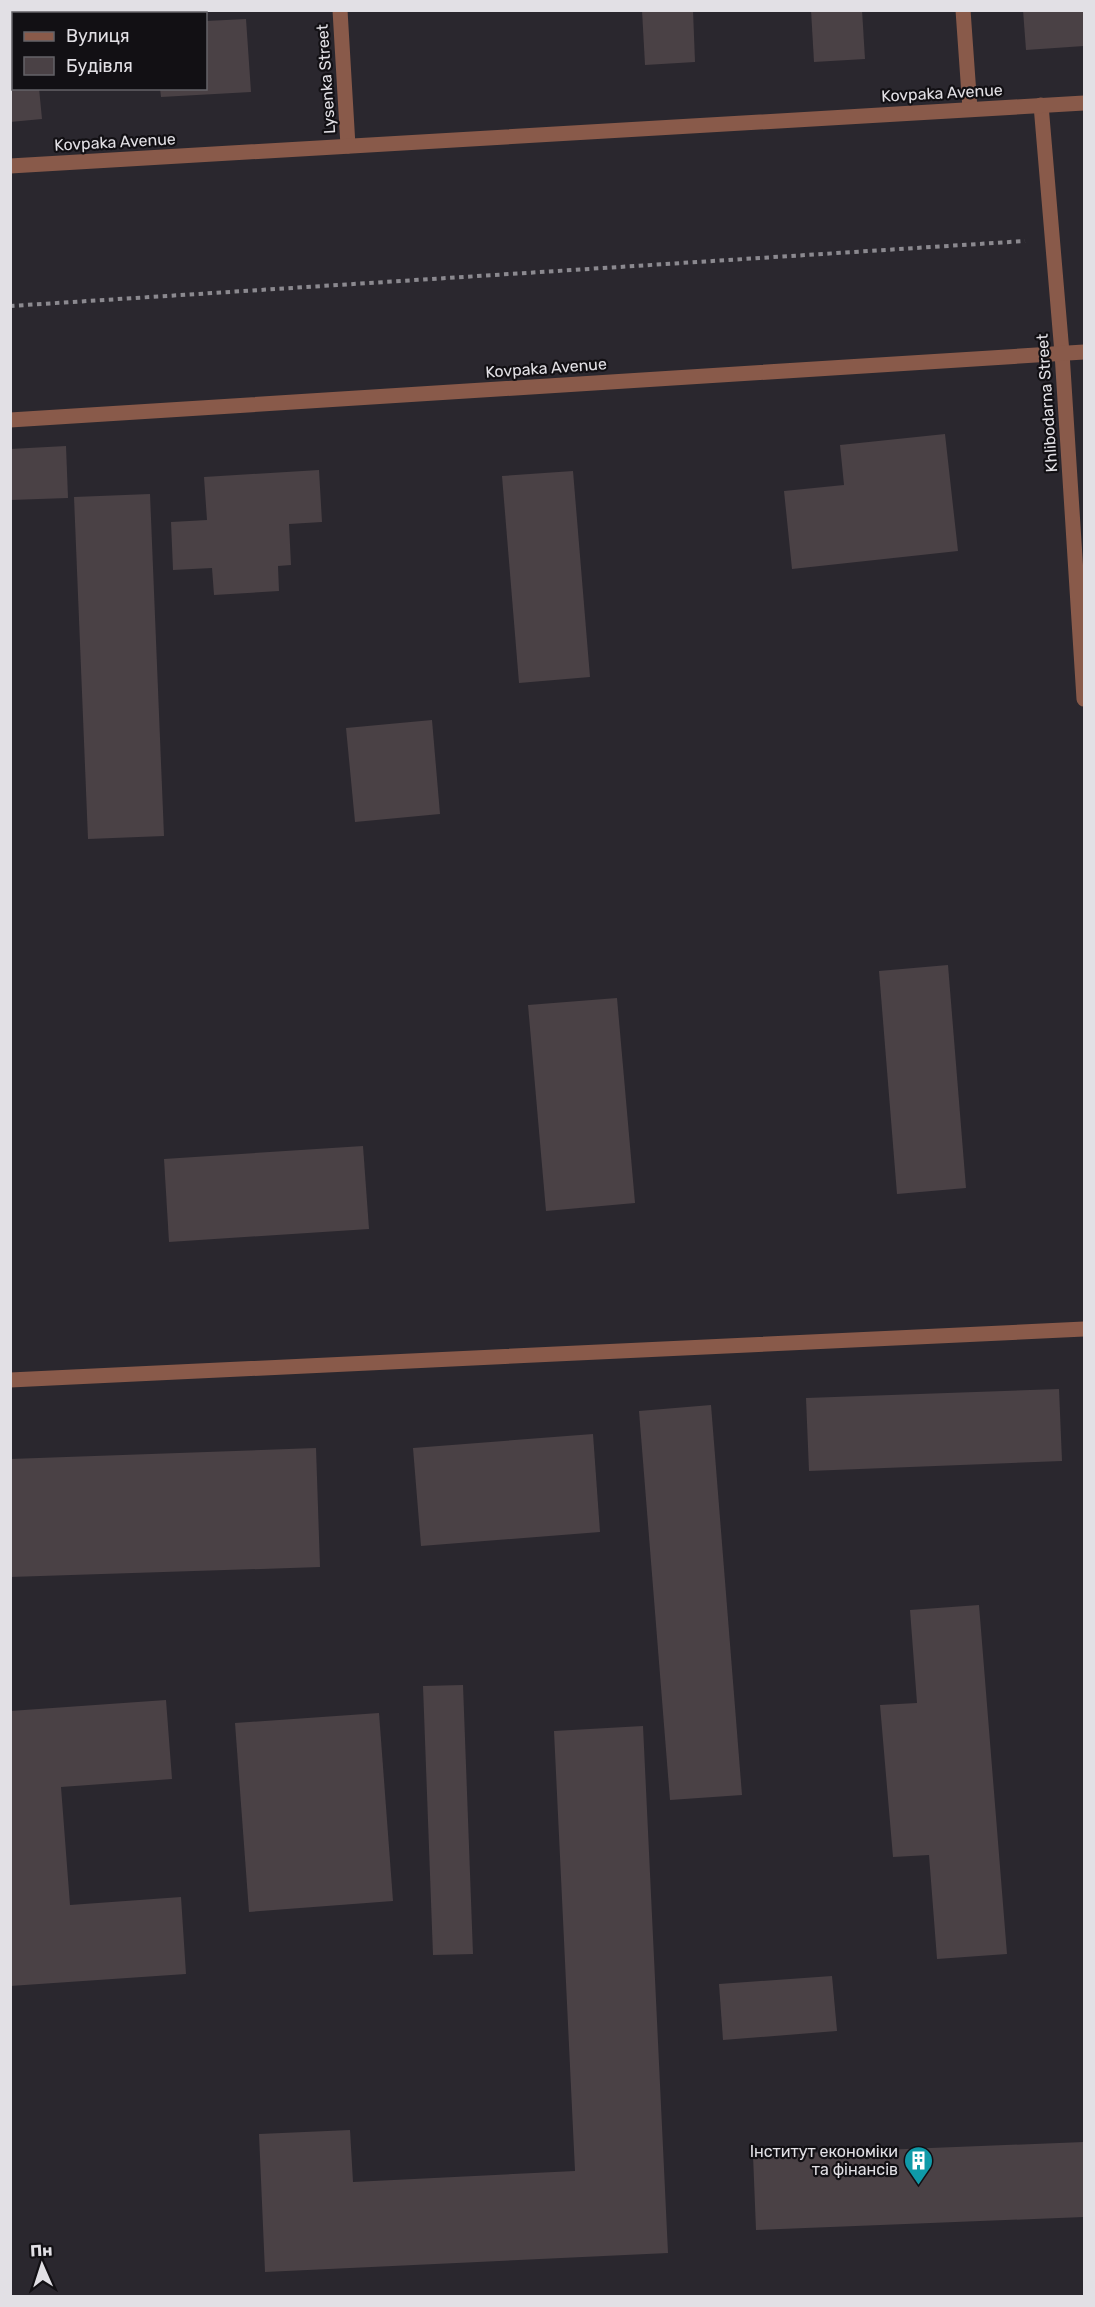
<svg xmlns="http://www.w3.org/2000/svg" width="1095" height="2307" viewBox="0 0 1095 2307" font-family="Rubik,sans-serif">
<rect width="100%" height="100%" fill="#2a272e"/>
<!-- building -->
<g fill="#4a4145">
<path d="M642,10H693L695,62L645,65Z"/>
<path d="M811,10H862L865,59L814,62Z"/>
<path d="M1023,10H1084V46L1026,50Z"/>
<path d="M246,19L251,92L161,97L160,88H206V21Z"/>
<path d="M14,64V88H39L42,119L10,122V65Z"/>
<path d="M945,434L958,551L792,569L784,491L844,485L840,445Z"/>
<path d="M66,446L68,498L10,500V449Z"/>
<path d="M319,470L322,522L289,524L291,565L278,566L279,591L214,595L212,568L173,570L171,522L207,520L204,477Z"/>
<path d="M573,471L590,677L519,683L502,476Z"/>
<path d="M150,494L164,836L88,839L74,497Z"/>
<path d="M432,720L440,814L355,822L346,728Z"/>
<path d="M948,965L966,1188L897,1194L879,971Z"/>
<path d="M617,998L635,1203L546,1211L528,1005Z"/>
<path d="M363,1146L369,1229L169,1242L164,1159Z"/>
<path d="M1059,1389L1062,1461L809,1471L806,1398Z"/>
<path d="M711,1405L742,1795L670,1800L639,1411Z"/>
<path d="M593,1434L600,1532L421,1546L413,1448Z"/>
<path d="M316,1448L320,1567L10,1577V1459Z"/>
<path d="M979,1605L1007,1954L937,1959L929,1855L893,1857L880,1705L917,1703L910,1610Z"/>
<path d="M463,1685L473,1954L433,1955L423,1686Z"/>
<path d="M166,1700L172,1779L61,1787L70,1905L181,1897L186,1974L10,1986V1711Z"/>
<path d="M379,1713L393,1901L249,1912L235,1723Z"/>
<path d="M643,1726L668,2253L265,2272L259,2134L350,2130L353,2182L575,2171L554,1731Z"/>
<path d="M832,1976L837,2031L723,2040L719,1984Z"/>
<path d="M1084,2142V2217L756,2230L753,2155Z"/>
</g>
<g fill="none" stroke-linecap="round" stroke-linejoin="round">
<!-- path -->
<path stroke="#8b898f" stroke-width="4" stroke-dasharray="4.5 4.5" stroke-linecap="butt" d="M10,306L1025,241"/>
<!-- minor -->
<g stroke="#895a4a" stroke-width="15">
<path d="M340,10L348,146"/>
<path d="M963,10L970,109"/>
<path d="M1041,105L1062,353L1084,699"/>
<path d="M10,166L1084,103"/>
<path d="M10,420L1084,352"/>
<path d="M10,1380L1084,1329"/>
</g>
</g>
<!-- icons -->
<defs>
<symbol id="building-pin" viewBox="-11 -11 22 30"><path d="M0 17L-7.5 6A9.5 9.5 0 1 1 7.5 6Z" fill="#0f9aa8" stroke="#121014"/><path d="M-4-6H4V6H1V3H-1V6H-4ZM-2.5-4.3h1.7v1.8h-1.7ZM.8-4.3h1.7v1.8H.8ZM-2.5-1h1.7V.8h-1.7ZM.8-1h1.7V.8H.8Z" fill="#fff"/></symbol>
</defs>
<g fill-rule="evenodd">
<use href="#building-pin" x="902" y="2144" width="33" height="45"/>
</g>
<g text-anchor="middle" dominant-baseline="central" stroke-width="4.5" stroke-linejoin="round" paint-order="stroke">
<!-- street labels -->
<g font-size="16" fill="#e2e0e5" stroke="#121014">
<text transform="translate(326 79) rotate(-94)">Lysenka Street</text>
<text transform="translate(942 93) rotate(-3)">Kovpaka Avenue</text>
<text transform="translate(115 142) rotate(-3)">Kovpaka Avenue</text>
<text transform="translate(546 368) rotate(-4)">Kovpaka Avenue</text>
<text transform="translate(1047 403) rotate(-94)">Khlibodarna Street</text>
</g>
<!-- poi labels -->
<g font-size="16" fill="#e2e0e5" stroke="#121014" text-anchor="end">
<text x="898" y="2151">Інститут економіки<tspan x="898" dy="18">та фінансів</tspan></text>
</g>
</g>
<!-- border -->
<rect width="1095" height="2307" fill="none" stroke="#e2e0e5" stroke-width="24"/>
<!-- legend -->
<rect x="12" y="12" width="195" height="78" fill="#121014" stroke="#656368" stroke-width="1.5"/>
<rect x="24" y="32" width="30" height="9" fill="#895a4a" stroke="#656368" stroke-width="1.5"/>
<text x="66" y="42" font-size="18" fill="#e2e0e5">Вулиця</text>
<rect x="24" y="57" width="30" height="18" fill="#4a4145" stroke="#656368" stroke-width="1.5"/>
<text x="66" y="72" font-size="18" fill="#e2e0e5">Будівля</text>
<!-- north arrow -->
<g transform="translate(42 2265) rotate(357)" stroke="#121014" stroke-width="4.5" paint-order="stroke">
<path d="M0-4.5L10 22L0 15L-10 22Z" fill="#e2e0e5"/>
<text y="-9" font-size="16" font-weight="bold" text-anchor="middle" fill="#e2e0e5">Пн</text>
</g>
</svg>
